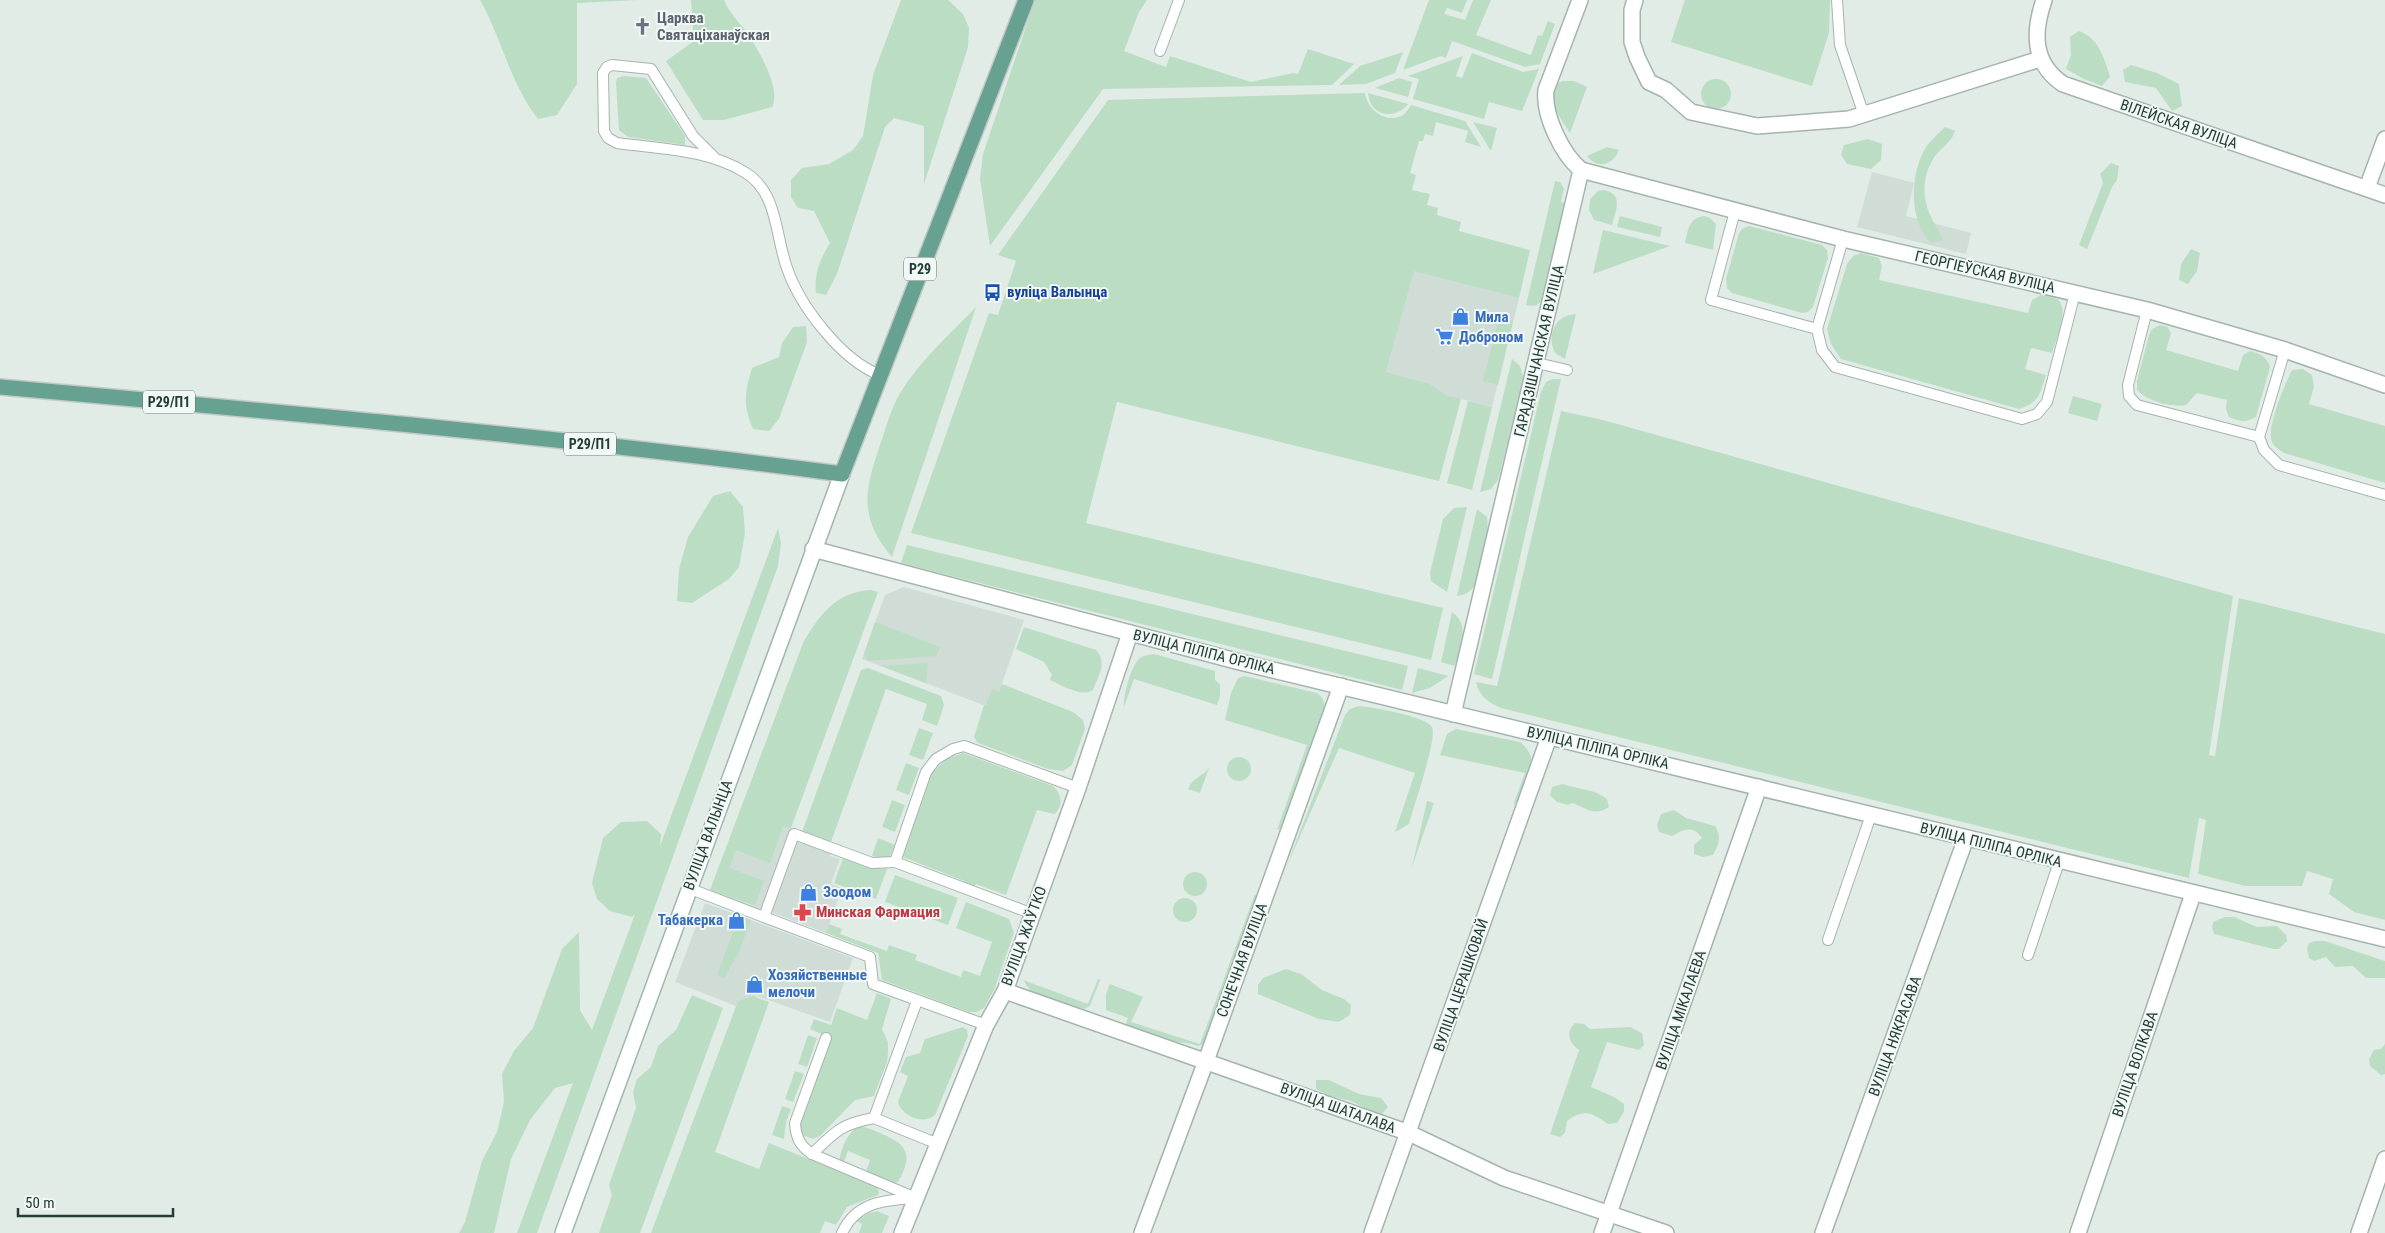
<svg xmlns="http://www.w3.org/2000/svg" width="2385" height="1233" viewBox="0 0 2385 1233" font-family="'Roboto Condensed',sans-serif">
<rect width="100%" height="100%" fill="#e2ece7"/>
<!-- built -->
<g fill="#d0dcd6">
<path d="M1872,172L1914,183L1906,216L1971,233L1966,254L1857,227Z"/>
<path d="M1414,270L1519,298L1492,407L1446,395L1430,384L1386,372Z"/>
<path d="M904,587L1024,620L999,692L986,706L862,659L885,595Z"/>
<path d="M783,825L834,844L830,856L840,859L831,884L842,888L826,933L755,906L763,881L730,868L736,850Z"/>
<path d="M705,903L853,958L830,1022L757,996L738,1001L736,1006L675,982Z"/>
</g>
<!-- green -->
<g fill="#bbddc4">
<path d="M480,0H638L577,3V84L557,115L538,119C510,83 502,39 480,0Z"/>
<path d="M691,0H724C730,16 745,27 753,42C762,57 781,91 772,107L724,120H703L666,61L694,41Z"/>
<path d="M901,0H948L963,14L969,28L968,47L924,184V126L894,118L885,127L837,274L826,295L816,293C814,274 820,259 830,243L814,211L798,208L791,197V180L802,168L829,164L853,150L863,136L873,75Z"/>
<path d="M1035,0H1147L1139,12L1124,51L1166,67L1170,56L1251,82L1293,73L1298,74L1308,49L1354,64L1332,85L1103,89L990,246L980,179L983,154Z"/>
<path d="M1429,0H1467L1462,13L1447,8L1444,14L1465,20L1473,0H1491L1476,35L1531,55L1538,35L1542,36L1548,21L1555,24L1540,64L1525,67L1452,41L1446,58L1441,56L1403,70Z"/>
<path d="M1685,0H1830L1829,33L1812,86L1671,42Z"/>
<path d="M2079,31C2099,38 2104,58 2110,77L2102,86L2084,79L2066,69L2071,55L2070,37Z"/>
<path d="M1403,52L1395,73L1366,84L1339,85L1360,66Z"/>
<path d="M1472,53L1523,72L1539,69L1522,111L1489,102L1484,119L1413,99L1419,79L1408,76L1463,56L1456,76L1462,78Z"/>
<path d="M2131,65L2157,73L2179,84L2182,106L2172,111L2156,88L2125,82L2123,70Z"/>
<path d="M624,76L646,78L685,136V145L628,137L619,130L616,83L617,78Z"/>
<path d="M1399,78L1412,82L1408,97L1375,88Z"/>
<circle cx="1716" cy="94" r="15"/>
<path d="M1562,81H1574L1587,87L1570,133C1562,120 1540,93 1562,81Z"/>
<path d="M1365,93C1367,109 1386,125 1403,115C1406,113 1409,108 1411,105L1465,121L1481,147L1465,142L1468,131L1436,122L1433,136L1425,134L1423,141H1419L1410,173L1416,175L1412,190L1430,194L1427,205L1438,208L1437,215L1461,222L1459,231L1530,250L1519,298L1414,271L1386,372L1430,384L1446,395L1461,399L1439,481L1117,402L1086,523L1443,608L1431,660L911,533L989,313L998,315L1016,261L998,255L1108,100Z"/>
<path d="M1368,93L1408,104C1394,121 1370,116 1368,93Z"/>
<path d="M1473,122L1497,128L1491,151Z"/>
<path d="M1945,127L1955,131C1951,144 1938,149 1932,161C1922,178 1922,199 1931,217C1935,226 1941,231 1942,241L1931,242C1908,221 1910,172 1926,147C1931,140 1939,133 1945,127Z"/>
<path d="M1868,139L1882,144L1881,160L1871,169L1847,164L1841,155L1844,145Z"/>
<path d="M1607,147L1619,150C1613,165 1598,170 1587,156Z"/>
<path d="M2111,163L2119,166L2117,180L2112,187L2087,249L2079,245L2103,183L2100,174Z"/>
<path d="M1555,181L1560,182L1564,189L1561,202L1565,203L1543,300C1537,306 1534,307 1526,305Z"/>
<path d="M1604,190C1624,194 1616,210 1612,225L1594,220L1589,210L1590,199L1598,191Z"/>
<path d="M1620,216L1662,227L1660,237L1617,227Z"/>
<path d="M1705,216L1710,218L1716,224L1713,250L1685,243C1688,230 1689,217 1705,216Z"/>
<path d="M1749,226L1822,245L1827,250L1828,258L1813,307L1808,312L1802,313L1732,293L1727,288L1726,279L1739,233L1743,228Z"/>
<path d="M1603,230L1670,246L1593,274Z"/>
<path d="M2191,249L2200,253L2197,271L2188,284L2179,280L2181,264Z"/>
<path d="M1861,253L1879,258L1882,266L1879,280L2028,313L2032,300L2041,295C2046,296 2053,297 2057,299C2071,309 2055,340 2052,353L2031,348L2025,369L2046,375C2040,394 2039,403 2019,409L1841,359L1831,344L1827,329L1847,264L1853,256Z"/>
<path d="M976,307L892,557C856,515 866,487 882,439C888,421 893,403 904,387C924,357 952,332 976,307Z"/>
<path d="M1576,314L1565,359L1555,353C1546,335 1555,315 1576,314Z"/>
<path d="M1499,318L1513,321L1498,385L1483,381Z"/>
<path d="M2160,325L2168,327L2171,334L2166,350L2238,371L2243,355L2250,351C2261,354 2266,356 2270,367L2256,417C2245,423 2240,422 2229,417L2226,409L2227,400L2197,393L2186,405C2172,408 2147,401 2137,390V381L2149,335L2152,329Z"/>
<path d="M806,326L807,342L779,419L769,431L753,429C743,404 744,394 752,368L779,357L782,343L793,327Z"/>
<path d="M1512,359L1520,366L1524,379L1498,480L1491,489L1480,492Z"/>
<path d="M2303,369L2312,375L2314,387L2309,404L2385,426V483L2284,453C2280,450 2274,447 2272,442C2266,429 2285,383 2292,370Z"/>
<path d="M1553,379H1561L1492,679L1474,674L1541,392L1546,382Z"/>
<path d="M2073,396L2102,404L2097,421L2068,413Z"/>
<path d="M1468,401L1492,407L1472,490L1447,483Z"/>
<path d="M1561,411L1603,420L2233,596L2209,755L2215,756L2239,598L2385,634V920L2354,912L2329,894L2333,879L2307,871L2302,886H2245L2198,874L2206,820L2199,818L2189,878L1501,708C1488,702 1479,696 1476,682L1497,686Z"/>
<path d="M730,491L743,507L745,533L739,567L729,579L692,603L677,601L679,569L688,537L713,496Z"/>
<path d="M1467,507L1447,592L1431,581L1430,573L1443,519L1454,508Z"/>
<path d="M1477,509L1487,517C1490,532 1481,579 1471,590C1467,594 1462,595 1457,596Z"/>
<path d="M778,528L781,543L778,566L537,1233H517L573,1083L555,1088L530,1120L511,1159L494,1233H459L465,1222L482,1161L497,1132L504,1102L502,1074L514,1051L533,1028L562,949L579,932L580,1010L592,1030L635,914L632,917L610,911L597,899L592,883L603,838L621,822L647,821L661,834L660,846Z"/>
<path d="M907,545L1408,666L1402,690L901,563Z"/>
<path d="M871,590L878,592L791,828L783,826L770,863L736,850L730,868L764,881L755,906L710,890L803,643C819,615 836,592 871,590Z"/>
<path d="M1452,612C1470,624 1462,649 1454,666L1441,662Z"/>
<path d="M875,622L940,647L936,656L868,661L864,654Z"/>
<path d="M1024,627L1096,650C1108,662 1098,677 1093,690C1082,698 1061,685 1050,680L1052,675L1044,662L1016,649Z"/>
<path d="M1154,654L1215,671V680L1220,684V696L1217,705L1134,679L1124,707C1123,696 1131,666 1139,659C1143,655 1149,655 1154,654Z"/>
<path d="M928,663L926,683L881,666Z"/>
<path d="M868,668L941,696L944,705L937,726L922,720L927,704L886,689L831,842L802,832L861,670Z"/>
<path d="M1418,668L1448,676L1430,688L1412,693Z"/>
<path d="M1245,676L1317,693C1325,698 1325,705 1324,715L1284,828L1277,830L1307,745L1225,720L1231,693L1238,678Z"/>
<path d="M1002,684L1073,712L1083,720L1085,729L1072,765L1063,771L1048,769L978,743L974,737L984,705H986L992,689L999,692Z"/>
<path d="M1358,706C1372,707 1425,716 1432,727C1438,738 1413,808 1409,824L1395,832L1415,773L1339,748L1286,868L1345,715L1350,709Z"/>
<path d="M919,728L933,733L923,760L909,755Z"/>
<path d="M1456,729L1520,742C1542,758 1531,790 1513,805L1525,773L1440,755L1447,734Z"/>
<path d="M963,753L1053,786C1062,794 1064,806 1054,814L1037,810L1006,895L976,884L974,887L966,885L964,881L903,857L931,774L946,759Z"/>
<circle cx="1239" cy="769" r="12"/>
<path d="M906,763L919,768L909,795L896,790Z"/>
<path d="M1209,768L1200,793L1188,789C1193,777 1202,777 1209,768Z"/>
<path d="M1563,784C1579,790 1593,788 1607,799L1609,807C1594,817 1587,808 1572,803L1568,805L1557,802L1550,795L1552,787Z"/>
<path d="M892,800L905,805L895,832L882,827Z"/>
<path d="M1427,801L1434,803L1412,867Z"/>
<path d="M1674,810L1686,818L1715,826C1722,837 1719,844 1713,855L1703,857L1694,854V845L1702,838C1693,825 1683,829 1672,836L1659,832L1657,825L1661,814Z"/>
<path d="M878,838L895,845L889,858L872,856Z"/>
<path d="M843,858L870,868L887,869L876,899L834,883Z"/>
<circle cx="1195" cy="884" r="12"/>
<path d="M895,875L958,898L948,925L885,902Z"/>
<path d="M1255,894L1258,899L1204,1044L1198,1046C1187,1042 1180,1043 1171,1041C1155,1036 1140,1032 1125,1026L1128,1018L1106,1010V994L1110,984L1143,997L1131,1022L1200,1044Z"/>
<circle cx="1185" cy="910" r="12"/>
<path d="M966,902L1009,919L1014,933L994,990L984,1008L977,1012H969L882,980L878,953L826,933L829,924L842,929L840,934L887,951L889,945L917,955L915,960L961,977L963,970L980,976L992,942L956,928Z"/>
<path d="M739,916L751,920L738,954L724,978L717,975Z"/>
<path d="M2225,917H2234L2257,927L2277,926L2286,935L2287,941L2279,949H2273L2214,934L2212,928L2213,922Z"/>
<path d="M2316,941H2325L2385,961V978H2366L2353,966L2335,967L2326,957L2314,961L2309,958L2307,949L2309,943Z"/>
<path d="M1286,969L1301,974L1322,990L1344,999L1351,1005L1350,1015L1339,1022L1319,1019L1258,994V985L1263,978Z"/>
<path d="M1098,979L1100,980L1090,1006L1084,1009L1032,993L1023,980L1088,1004Z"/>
<path d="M877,993L891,999L882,1029L888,1042V1053L887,1062L874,1096L855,1100L820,1136L813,1139L802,1135L800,1124L801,1118L831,1038L810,1029L814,1019L831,1025L837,1008L867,1020Z"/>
<path d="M692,995L723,1008L640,1233H599L612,1195L609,1185L636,1108L633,1092L637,1079L651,1067L658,1046L676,1030Z"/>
<path d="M753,996L769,1002L715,1152L759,1169L769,1143L877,1187L879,1192L878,1195L847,1207L836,1225L825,1221L820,1233H651L738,1001Z"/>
<path d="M1575,1023L1584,1024L1590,1029L1630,1027L1642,1033L1644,1045L1639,1050L1607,1042L1591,1087L1614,1097L1624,1104V1112L1617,1123L1608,1124C1592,1113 1585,1108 1567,1121L1565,1133L1560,1137L1550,1134L1579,1050C1569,1043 1565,1032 1575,1023Z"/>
<path d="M963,1027L967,1030L968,1036L935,1115C924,1125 902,1117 898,1102L908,1076L900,1072L906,1057L920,1053L925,1039Z"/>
<path d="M808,1035L817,1038L807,1067L798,1064Z"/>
<path d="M2385,1044V1074L2381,1075L2370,1066L2369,1059L2374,1050L2381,1049Z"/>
<path d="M795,1071L804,1074L793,1102L785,1099Z"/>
<path d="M1316,1080H1329L1359,1094L1381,1098L1388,1107L1380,1116L1351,1101L1327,1095L1316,1089Z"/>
<path d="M782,1106L791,1109L786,1122L784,1139L772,1135Z"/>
<path d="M856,1127C865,1126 873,1130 882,1134C909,1145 913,1156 898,1182L892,1184L866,1172L870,1160L848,1151L843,1164L840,1162C839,1151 848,1134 856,1127Z"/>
<path d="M877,1211L889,1216L882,1233H859L862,1224L856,1221L867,1214Z"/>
</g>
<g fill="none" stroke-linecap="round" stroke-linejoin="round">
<defs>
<g id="service">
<path d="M1837,0L1840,45L1864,115"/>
<path d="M1160,51L1179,0"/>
<path d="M714,157L693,136L651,69L612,65L607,67L603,73L604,131L608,138L617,143C659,149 708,149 746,173C778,193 775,235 787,268C800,306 841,360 880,375"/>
<path d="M1735,211L1711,300L1817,329L1843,239"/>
<path d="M2147,310L2128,385L2129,396L2137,405L2259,437L2285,350"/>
<path d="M1817,329L1822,350L1835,367L2022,419L2037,414L2047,402L2075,293"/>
<path d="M1537,363L1567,370"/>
<path d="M2259,437L2264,450L2279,465L2385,495"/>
<path d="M688,888L764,917L794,834L872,863L895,862"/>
<path d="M1033,914L895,862L926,772L936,759L953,749L964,746L1078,788"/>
<path d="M764,917L870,957L873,984L986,1025"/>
<path d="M1828,940L1871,815"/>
<path d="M2028,955L2059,862"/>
<path d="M917,1001L874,1118L938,1144"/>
<path d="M826,1038L795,1123C796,1138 800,1146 812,1154L916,1198"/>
<path d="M812,1154C836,1131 841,1124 874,1118"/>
<path d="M842,1233C856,1202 884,1200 915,1198"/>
</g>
<g id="minor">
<path d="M1635,0L1632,10V42L1637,57L1649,82L1666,90L1691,112L1757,126L1849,119L2040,59"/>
<path d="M2044,0C2033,32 2032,63 2063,84L2385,195"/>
<path d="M1581,170L1843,239L2147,310L2285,350L2385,385"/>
<path d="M2367,188L2385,139"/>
<path d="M1453,714L1581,170C1562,154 1543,115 1546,90L1580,0"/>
<path d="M1005,991L1409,1133L1504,1178L1666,1233"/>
<path d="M902,1233L986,1025L1005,991L1078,788L1130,633"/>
<path d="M1142,1233L1206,1061L1341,686"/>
<path d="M1372,1233L1549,737"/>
<path d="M1602,1233L1759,787"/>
<path d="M1823,1233L1966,838"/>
<path d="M2078,1233L2193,894"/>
<path d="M2359,1233L2385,1159"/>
</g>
<path id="tertiary" d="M813,549L1236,661L2385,939"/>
<path id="secondary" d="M563,1233L842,474"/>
<path id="primary" d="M0,387C281,412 562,437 842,474L1026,0"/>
</defs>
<!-- service casing -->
<use href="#service" stroke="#a5b4ae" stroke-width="12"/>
<!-- minor casing -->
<use href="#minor" stroke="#a5b4ae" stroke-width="18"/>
<!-- tertiary casing -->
<use href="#tertiary" stroke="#a5b4ae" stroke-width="18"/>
<!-- secondary casing -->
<use href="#secondary" stroke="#a0b7af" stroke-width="18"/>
<!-- primary casing -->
<use href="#primary" stroke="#c1c9c6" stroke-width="18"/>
<!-- service -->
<use href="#service" stroke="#fff" stroke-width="10"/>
<!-- minor -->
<use href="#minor" stroke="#fff" stroke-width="15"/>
<!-- tertiary -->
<use href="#tertiary" stroke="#fff" stroke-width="15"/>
<!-- secondary -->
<use href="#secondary" stroke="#fff" stroke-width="15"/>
<!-- primary -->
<use href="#primary" stroke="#67a191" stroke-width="15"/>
</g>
<!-- icons -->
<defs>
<symbol id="church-bare" viewBox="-9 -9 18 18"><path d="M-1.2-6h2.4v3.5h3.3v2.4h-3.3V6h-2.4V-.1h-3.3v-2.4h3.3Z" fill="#6b7280" stroke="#f2f8f5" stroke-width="2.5" paint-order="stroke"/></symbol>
<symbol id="bus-bare" viewBox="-9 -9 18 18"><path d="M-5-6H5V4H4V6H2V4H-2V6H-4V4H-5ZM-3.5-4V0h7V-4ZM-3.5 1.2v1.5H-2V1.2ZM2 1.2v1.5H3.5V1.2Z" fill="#1a4fb4" stroke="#f2f8f5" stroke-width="2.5" paint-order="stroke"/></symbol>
<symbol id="shop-bare" viewBox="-9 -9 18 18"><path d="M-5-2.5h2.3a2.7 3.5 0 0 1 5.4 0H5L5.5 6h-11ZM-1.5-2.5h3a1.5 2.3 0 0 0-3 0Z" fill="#3f7fe0" stroke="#f2f8f5" stroke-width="2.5" paint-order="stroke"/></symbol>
<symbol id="supermarket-bare" viewBox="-9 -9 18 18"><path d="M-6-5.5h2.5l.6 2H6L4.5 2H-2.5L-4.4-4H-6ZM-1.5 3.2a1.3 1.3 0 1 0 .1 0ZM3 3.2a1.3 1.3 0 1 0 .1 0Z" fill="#3f7fe0" stroke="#f2f8f5" stroke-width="2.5" paint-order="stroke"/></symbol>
<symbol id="pharmacy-bare" viewBox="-9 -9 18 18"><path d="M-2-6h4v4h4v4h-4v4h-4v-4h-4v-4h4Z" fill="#e0444e" stroke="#f2f8f5" stroke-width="2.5" paint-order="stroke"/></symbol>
</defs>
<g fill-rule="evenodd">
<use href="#church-bare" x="630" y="14" width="25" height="25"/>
<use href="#bus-bare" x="980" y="280" width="25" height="25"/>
<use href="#shop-bare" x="1448" y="304" width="25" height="25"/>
<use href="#supermarket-bare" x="1432" y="324" width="25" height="25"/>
<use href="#shop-bare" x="796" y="880" width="25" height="25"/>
<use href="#pharmacy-bare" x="790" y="900" width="25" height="25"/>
<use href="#shop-bare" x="724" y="908" width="25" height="25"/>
<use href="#shop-bare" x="742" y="972" width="25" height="25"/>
</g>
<g text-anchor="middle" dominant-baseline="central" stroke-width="4" stroke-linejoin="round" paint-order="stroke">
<!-- shield labels -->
<g fill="#f2f8f5" stroke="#60756f" stroke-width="1">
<rect x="904" y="257.5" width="32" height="23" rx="4"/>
<rect x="143" y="390.5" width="52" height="23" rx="4"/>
<rect x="564" y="432.5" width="52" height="23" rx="4"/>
</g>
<g font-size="14" font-weight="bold" fill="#223d35">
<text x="920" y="269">Р29</text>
<text x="169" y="402">Р29/П1</text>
<text x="590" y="444">Р29/П1</text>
</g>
<!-- worship labels -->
<g font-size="15" font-weight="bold" fill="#5b616d" stroke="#f2f8f5" text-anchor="start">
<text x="657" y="18">Царква<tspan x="657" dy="17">Святаціханаўская</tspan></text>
</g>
<!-- street labels -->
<g font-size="15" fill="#223d35" stroke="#f2f8f5">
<text transform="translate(2179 124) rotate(19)">ВІЛЕЙСКАЯ ВУЛІЦА</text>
<text transform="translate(1985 272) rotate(13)">ГЕОРГІЕЎСКАЯ ВУЛІЦА</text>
<text transform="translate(1539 351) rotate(-77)">ГАРАДЗІШЧАНСКАЯ ВУЛІЦА</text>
<text transform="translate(1204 652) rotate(14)">ВУЛІЦА ПІЛІПА ОРЛІКА</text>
<text transform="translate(1598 748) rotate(13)">ВУЛІЦА ПІЛІПА ОРЛІКА</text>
<text transform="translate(708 835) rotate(-70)">ВУЛІЦА ВАЛЫНЦА</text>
<text transform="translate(1991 845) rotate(14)">ВУЛІЦА ПІЛІПА ОРЛІКА</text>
<text transform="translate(1024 936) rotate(-70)">ВУЛІЦА ЖАЎТКО</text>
<text transform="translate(1242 960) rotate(-70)">СОНЕЧНАЯ ВУЛІЦА</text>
<text transform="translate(1461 985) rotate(-71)">ВУЛІЦА ЦЕРАШКОВАЙ</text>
<text transform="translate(1681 1010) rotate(-71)">ВУЛІЦА МІКАЛАЕВА</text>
<text transform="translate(1895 1036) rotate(-70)">ВУЛІЦА НЯКРАСАВА</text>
<text transform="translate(2135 1064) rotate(-71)">ВУЛІЦА ВОЛКАВА</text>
<text transform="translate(1338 1108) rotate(20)">ВУЛІЦА ШАТАЛАВА</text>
</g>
<!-- transit labels -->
<g font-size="15" font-weight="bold" fill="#164399" stroke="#f2f8f5" text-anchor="start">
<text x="1007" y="292">вуліца Валынца</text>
</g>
<!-- shop labels -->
<g font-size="15" font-weight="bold" fill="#366cbe" stroke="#f2f8f5" text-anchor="start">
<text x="1475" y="317">Мила</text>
<text x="1459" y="337">Доброном</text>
<text x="823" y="892">Зоодом</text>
<text x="723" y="920" text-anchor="end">Табакерка</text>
<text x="768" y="975">Хозяйственные<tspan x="768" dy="17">мелочи</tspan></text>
</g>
<!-- health labels -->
<g font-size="15" font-weight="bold" fill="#be3a42" stroke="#f2f8f5" text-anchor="start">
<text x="816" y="912">Минская Фармация</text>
</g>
</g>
<!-- scale -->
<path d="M18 1208v8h155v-8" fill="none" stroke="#223d35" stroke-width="2.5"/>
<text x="25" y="1208" font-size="15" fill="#223d35" stroke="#f2f8f5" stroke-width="4" paint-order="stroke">50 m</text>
</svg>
